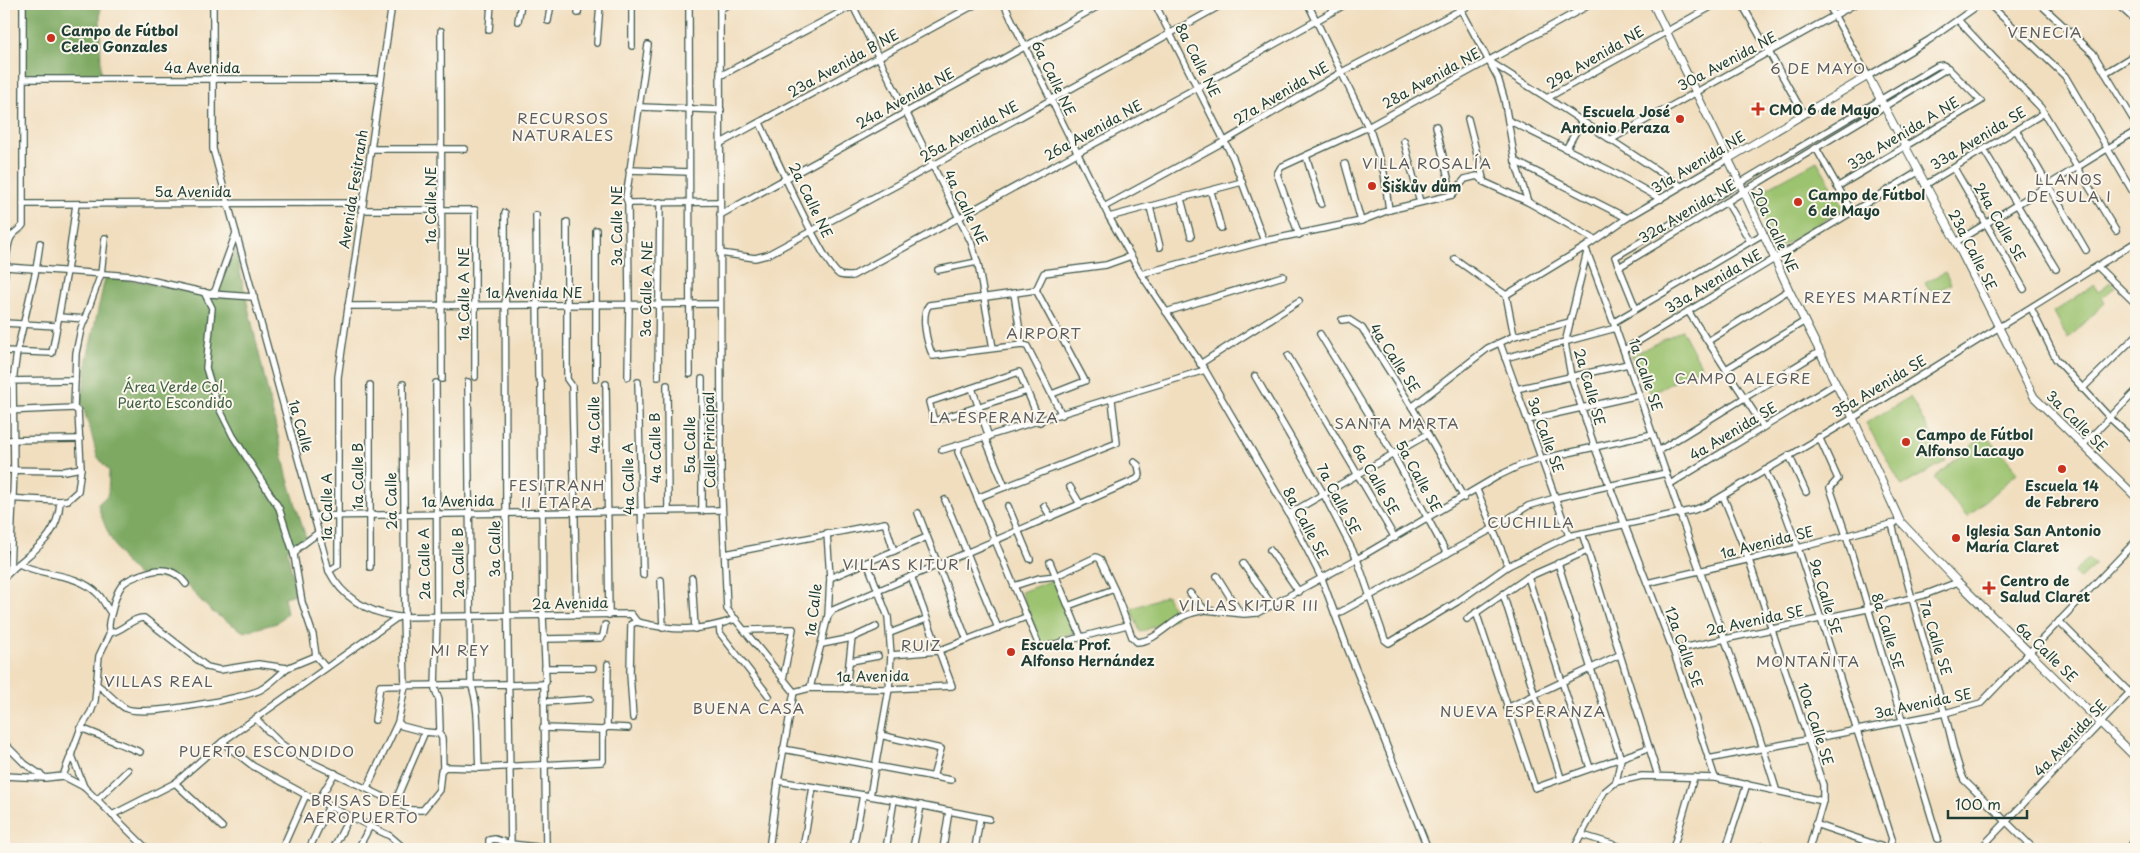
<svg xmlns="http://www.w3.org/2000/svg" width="2140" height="853" viewBox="0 0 2140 853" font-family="'Playpen Sans',sans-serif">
<rect width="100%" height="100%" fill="#fbf7ec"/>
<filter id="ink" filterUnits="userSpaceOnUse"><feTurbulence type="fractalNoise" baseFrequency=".02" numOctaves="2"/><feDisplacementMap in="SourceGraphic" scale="10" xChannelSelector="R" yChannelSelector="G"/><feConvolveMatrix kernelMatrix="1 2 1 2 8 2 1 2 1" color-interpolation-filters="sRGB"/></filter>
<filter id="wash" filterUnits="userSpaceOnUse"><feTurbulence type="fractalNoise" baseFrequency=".0096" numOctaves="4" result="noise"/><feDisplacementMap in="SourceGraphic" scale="20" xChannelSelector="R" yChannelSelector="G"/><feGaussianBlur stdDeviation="1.12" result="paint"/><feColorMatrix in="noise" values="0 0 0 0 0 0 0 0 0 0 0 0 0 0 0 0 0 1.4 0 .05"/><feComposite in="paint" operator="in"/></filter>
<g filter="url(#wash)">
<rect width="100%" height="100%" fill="#f1debf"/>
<!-- green -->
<g fill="#9cc36f" stroke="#5e8052">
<path d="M1817,161L1845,208L1777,249L1752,196Z"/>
<path d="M1945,272L1951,284L1931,294L1925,282Z"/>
<path d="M2110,282L2115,287L2102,298L2105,303L2068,339L2054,312L2094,285L2098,292Z"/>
<path d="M1682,330L1702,367L1651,394L1631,356Z"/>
<path d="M1910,397L1946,461L1902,486L1866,423Z"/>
<path d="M1985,434L2018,472L1967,517L1934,478Z"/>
<path d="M2088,558L2095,565L2080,579L2074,573Z"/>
<path d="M1053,580L1074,632L1042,645L1021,592Z"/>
<path d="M1167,595L1176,618L1140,632L1131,609Z"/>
</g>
<!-- forest -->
<g fill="#7da962" stroke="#4e734b">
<path d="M23,4H100L101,77H23Z"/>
<path d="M235,250L288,479L307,541L287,549L296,594L284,597L287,613L277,623L244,632L211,611L179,578C167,578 152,579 141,576C123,570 101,521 98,504L108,495L109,471L97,456L91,432L81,402L86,375L87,359L105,278L142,282L215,297Z"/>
</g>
</g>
<g filter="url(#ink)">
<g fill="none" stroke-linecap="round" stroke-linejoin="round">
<defs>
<g id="minor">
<path d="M213,4V149L329,571C343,599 367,612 398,617L631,614L637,622C673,631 700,632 736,619"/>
<path d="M689,4L690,374"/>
<path d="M720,4L721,478L727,609L794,692L778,781L769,849"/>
<path d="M852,4L971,242L978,264L993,348"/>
<path d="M1004,4L1109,217L1141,274L1205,370L1289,514L1322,579L1347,647L1428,849"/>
<path d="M1155,4L1233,158L1264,241"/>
<path d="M1308,4L1371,133L1384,173L1389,210"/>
<path d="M1458,4L1498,78L1504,98L1515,161L1528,202"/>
<path d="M1742,4L1803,113"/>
<path d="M1828,4L1868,76L1929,40L1980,4"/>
<path d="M1989,4L2065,76L2136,197"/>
<path d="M2040,4L2093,53L2136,124"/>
<path d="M2117,4L2136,21"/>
<path d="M720,9L729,4"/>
<path d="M578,13L579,4"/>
<path d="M1958,20L2041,108L2116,231"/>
<path d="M518,21L521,4"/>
<path d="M548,21L551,4"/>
<path d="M489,30L491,4"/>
<path d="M441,31L442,379"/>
<path d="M597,43L600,4"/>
<path d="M632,46V4"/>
<path d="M1489,61L1547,98L1716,4"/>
<path d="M2105,73L2136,54"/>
<path d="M720,76L854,5"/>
<path d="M23,79H381"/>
<path d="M1547,98L1681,186"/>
<path d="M640,107L721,110"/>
<path d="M1468,119L1484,182"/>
<path d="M1508,120L1609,170L1661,199"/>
<path d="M760,123C772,148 823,266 840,275C843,276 848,276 852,276L1198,87L1346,4"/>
<path d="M1436,126L1452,195"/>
<path d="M2016,130L2086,250"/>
<path d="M1610,140L1855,4"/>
<path d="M1404,141L1420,202"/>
<path d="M721,143L976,4"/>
<path d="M1816,148L1852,212"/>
<path d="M371,149H465"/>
<path d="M1566,149L1582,121"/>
<path d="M1984,150L2056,269"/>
<path d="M1306,156L1321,204"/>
<path d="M1515,161L1627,218"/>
<path d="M1345,164L1361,221"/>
<path d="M1954,168L2024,289"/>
<path d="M629,170L689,172"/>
<path d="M1925,185L2044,113"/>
<path d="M1211,192L1221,228"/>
<path d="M1181,199L1191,236"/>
<path d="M1727,202L1750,241"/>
<path d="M628,203L720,202"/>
<path d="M23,204L363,203"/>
<path d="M1104,207L1225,141L1340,73L1472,4"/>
<path d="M1150,207L1160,247"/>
<path d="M361,210H475V377"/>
<path d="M505,213L506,505L511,849"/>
<path d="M720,215L1102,4"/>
<path d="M1109,217L1242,182"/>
<path d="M567,222V379L572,386L577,615"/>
<path d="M596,230V379"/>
<path d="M1299,235L1277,174L1281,167L1368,127L1591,4"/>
<path d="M1956,242L2136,131"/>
<path d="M1585,247C1620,335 1649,425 1680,514C1711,606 1748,696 1776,789"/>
<path d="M1587,252L1565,343L1571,376L1595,448L1673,650L1715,778"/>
<path d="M720,253L755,258L767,255L932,166L1223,4"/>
<path d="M1455,259L1506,295L1514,336"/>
<path d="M6,267L132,276L211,294L215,291L236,233"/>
<path d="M1619,267L1948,68"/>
<path d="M2098,267L2136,304"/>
<path d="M938,270L977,262"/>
<path d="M1141,274L1264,241L1361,221L1389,210L1452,195L1465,179L1477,176L1484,182L1528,202L1594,239"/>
<path d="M4,279C6,268 6,243 12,236C15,231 20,230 23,225V4"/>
<path d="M1036,290L929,305C920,315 927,344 933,356L1022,345L1027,346L1062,415"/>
<path d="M1036,290L1085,381L1052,394"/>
<path d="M1036,290L1044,273L1106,265L1131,256"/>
<path d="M204,292L212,308L206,368L217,404L233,436L279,508L294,555"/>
<path d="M1014,293L1022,345"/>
<path d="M211,294L254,297"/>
<path d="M1506,295L1585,247L1627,218L1728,159"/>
<path d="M348,306L720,304"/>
<path d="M2031,308L2056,359L2110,418L2136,442"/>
<path d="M1636,309L1615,257L1937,66L1943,65L1948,68L1981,101L1837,187"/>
<path d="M1688,311L1763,426"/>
<path d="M1166,312L1283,276"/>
<path d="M59,317L86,319"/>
<path d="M1342,320L1348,319L1362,328L1412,407L1464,498"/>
<path d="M1614,322L1763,234"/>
<path d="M4,323L57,326"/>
<path d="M1320,334L1393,454L1447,554"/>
<path d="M1708,341L1789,290"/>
<path d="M1500,343L1569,536"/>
<path d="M1624,350L1918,172"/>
<path d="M4,351L52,353L67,271L76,204"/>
<path d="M1288,356L1395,538"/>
<path d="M1505,358L1616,328"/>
<path d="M1200,364L1299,301"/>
<path d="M1726,369L1805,321"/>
<path d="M1255,376L1323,493L1357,559L1385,640L1389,643L1457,602L1508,566L1569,536L1694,510L1709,504L1853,418L2136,242"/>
<path d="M628,377L629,304L628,203L626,198L648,45"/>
<path d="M658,377L660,202"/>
<path d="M4,381L75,380"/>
<path d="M468,382L471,684C480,706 477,743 479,768"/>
<path d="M638,382L643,575"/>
<path d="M403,384L405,617"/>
<path d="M606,384L609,615"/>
<path d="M370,385V567"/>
<path d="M667,385L668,511"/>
<path d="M972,388L989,437"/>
<path d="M1516,389L1628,364"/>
<path d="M2082,389L2136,336"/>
<path d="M1027,391L934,421L929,402L1019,372L1040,422"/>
<path d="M1412,407L1488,348L1514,336L1570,322"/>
<path d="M4,411L74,408"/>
<path d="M1528,420L1639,395"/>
<path d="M1819,437L1838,479L1830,488L1846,535L1938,839"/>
<path d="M985,438L1005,487"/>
<path d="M4,440L80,439"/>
<path d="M960,445L958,452L1040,648L1127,625"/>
<path d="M2083,445L2136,391"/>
<path d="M942,450L1205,370"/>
<path d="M1658,451L1819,352"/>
<path d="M1789,455L1806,492"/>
<path d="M4,470L65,471L81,468"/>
<path d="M1765,470L1786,515L1798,548L1892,839L1889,849"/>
<path d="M1670,484L1835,384"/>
<path d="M1477,490L1508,566"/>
<path d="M1723,496L1749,560L1823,785V801L1809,849"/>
<path d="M4,498L60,501"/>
<path d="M977,498L1117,443L1112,400"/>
<path d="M945,500L998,628"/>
<path d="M1080,504L1137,479L1140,475L1138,465L1134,462"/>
<path d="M1008,506L1030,559"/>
<path d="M1044,506L1051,517"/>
<path d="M702,511V379"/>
<path d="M918,513L967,640"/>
<path d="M1289,514L1428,434"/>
<path d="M313,516L722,510"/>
<path d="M1892,524C1908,587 1926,648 1944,711C1951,734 1954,758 1964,780L2034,849"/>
<path d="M318,533L298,548L294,555L302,602L313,635L316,656L326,668"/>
<path d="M1582,533L1658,776"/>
<path d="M2131,546L2136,552"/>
<path d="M1270,550L1299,592"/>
<path d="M725,554L885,523L894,551"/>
<path d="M867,562L888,617L891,655L889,689L870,796"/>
<path d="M1050,562L1081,637"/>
<path d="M1558,563L1591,669L1621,759L1616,782"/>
<path d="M19,564C45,577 76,572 98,594C103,599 106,607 111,613"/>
<path d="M1243,564L1273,606"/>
<path d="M10,571L14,470L13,381L17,352L36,270L40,243"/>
<path d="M329,571L338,565V377L392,4"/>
<path d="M1217,576L1240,613"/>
<path d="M1528,577L1590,768"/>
<path d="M4,578C27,551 58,544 60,501L68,500L78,491L81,468L78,411L74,408L76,353L81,329L101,274L105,238"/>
<path d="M692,578L695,629"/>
<path d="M830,578L927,537"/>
<path d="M661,580L663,628"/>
<path d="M1647,583L1798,548L1895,523"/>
<path d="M186,584C174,568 161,567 142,574C135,577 127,579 122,585C116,593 114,602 112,611C110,618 107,626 110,633C123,631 133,617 144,618L207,667L220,670L258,664L287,668L316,656"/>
<path d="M1014,586L1039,578L1056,576L1096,557L1100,559L1116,593L1132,637L1137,642C1155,641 1167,625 1182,617C1189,613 1197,612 1205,610"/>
<path d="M1190,593L1205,610L1244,614L1257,613L1357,559L1498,476L1521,465L1541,459L1653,434"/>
<path d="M1503,594L1561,778"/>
<path d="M1068,606L1114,589"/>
<path d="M1476,612L1535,788L1649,748"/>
<path d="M1335,615L1492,529L1528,506L1555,498L1666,473"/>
<path d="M828,616L833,610L1080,504L1070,487"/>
<path d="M403,617L405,686L398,722L402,726L425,732"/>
<path d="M1467,619L1528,577L1587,551"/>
<path d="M2059,621L2136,699"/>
<path d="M719,625L720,633L769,696"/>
<path d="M745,630L793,629L783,679"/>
<path d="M890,633L926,619"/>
<path d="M544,639L601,638L603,636L605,625"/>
<path d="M822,644L852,638L876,627"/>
<path d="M1673,650L1867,609L1924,595L1958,582"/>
<path d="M891,655L938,651L1026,617"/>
<path d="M851,661L878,656"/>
<path d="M545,668H593"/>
<path d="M96,684C107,691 115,702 125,708C140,718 244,698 260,690C271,684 279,675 287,668"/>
<path d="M544,684L546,849"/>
<path d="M810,688L828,616L830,578L827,533"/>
<path d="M846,689L852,638"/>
<path d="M794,692L810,688L889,689L952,686L911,576"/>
<path d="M544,702L590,699"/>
<path d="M1507,708L1619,655"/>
<path d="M633,718L630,673L631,624L637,622"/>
<path d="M256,719L280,743L300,757L411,810H423L439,790L441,771L445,767L479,768L602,762L603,761V730"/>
<path d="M375,720L380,686L505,684L509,685L544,684L546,682L543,616L541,382L538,377L536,215"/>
<path d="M607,727L608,664"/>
<path d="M81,728L140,752"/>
<path d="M543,728L603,730L607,727L628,728"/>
<path d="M438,732L442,738L443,768"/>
<path d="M880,735L941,749L933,777"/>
<path d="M222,742L253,766L306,795L390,836L405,849"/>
<path d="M4,743L25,764L44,777"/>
<path d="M783,749L951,780"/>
<path d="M71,753L84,787"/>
<path d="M1708,759L1945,713L1981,703L2136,541"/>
<path d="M4,776L45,778L63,776L84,787L147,849"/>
<path d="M63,776L81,728L91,712L95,701L99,656L110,633"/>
<path d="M778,781L894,800L989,819"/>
<path d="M175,783L222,827"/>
<path d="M367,788L398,722"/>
<path d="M97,800L128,770"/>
<path d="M318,801L335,773"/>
<path d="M395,802L425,732L436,733L440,730L439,700L435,689L437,617L436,383"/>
<path d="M112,815L175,783L222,742L398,617"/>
<path d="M1815,824L1889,849"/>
<path d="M1582,835L1628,849"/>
<path d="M282,849L306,795"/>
<path d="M309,849L329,806"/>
<path d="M333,849L350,816"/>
<path d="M358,849L370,826"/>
<path d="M489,849V840L495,839L511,844L546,848"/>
<path d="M803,849L813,787"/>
<path d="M853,849L863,795"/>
<path d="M886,849L894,800"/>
<path d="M913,849L921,805"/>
<path d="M943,849L949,811"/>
<path d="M975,849L980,817"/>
<path d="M1574,849L1604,792L1616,782L1642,776L1715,778L1823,801"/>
<path d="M1673,849L1694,777"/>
<path d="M1726,849L1747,784"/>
<path d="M1762,849L1763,846"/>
<path d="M1980,849L2136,686"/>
<path d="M2127,849L2136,839"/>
</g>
<g id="tertiary">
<path d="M1653,4L1738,179L1789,290L1853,418L1900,521L1958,582L2136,758"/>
<path d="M1728,159L1868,76L1956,242L2034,397L2136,497"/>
</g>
</defs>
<!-- minor casing -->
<use href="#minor" stroke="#3e5549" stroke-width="8"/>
<!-- tertiary casing -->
<use href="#tertiary" stroke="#3e5549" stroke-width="9"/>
<!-- minor -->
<use href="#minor" stroke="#fff" stroke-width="5.5"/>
<!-- tertiary -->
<use href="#tertiary" stroke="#fff" stroke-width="7"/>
</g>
</g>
<!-- markers -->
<g fill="#c8321e" stroke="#fbf7ec" stroke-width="2">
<circle cx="51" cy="38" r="5"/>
<path d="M1755.5 101.5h5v5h5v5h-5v5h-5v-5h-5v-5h5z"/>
<circle cx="1680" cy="119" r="5"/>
<circle cx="1372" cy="186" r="5"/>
<circle cx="1798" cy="202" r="5"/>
<circle cx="1906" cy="442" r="5"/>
<circle cx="2062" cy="469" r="5"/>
<circle cx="1956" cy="538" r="5"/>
<path d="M1986.5 580.5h5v5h5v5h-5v5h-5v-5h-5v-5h5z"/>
<circle cx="1011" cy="652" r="5"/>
</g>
<g text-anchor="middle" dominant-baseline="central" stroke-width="4" stroke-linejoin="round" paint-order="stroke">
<!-- poi labels -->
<g font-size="14" font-weight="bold" fill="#1f3d34" stroke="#fbf7ec" text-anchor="start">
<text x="61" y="30">Campo de Fútbol<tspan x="61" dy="16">Celeo Gonzales</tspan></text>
<text x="1769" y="109">CMO 6 de Mayo</text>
<text x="1670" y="111" text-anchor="end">Escuela José<tspan x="1670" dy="16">Antonio Peraza</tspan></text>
<text x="1382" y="186">Šiškův dům</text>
<text x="1808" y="194">Campo de Fútbol<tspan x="1808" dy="16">6 de Mayo</tspan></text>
<text x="1916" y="434">Campo de Fútbol<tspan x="1916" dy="16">Alfonso Lacayo</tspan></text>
<text x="2062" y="485" text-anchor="middle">Escuela 14<tspan x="2062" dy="16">de Febrero</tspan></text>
<text x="1966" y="530">Iglesia San Antonio<tspan x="1966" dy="16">María Claret</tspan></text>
<text x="2000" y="580">Centro de<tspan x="2000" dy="16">Salud Claret</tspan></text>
<text x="1021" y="644">Escuela Prof.<tspan x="1021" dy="16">Alfonso Hernández</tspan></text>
</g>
<!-- street labels -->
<g font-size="14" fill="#1f3d34" stroke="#fbf7ec">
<text transform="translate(1595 57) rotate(-30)">29a Avenida NE</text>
<text transform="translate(1198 60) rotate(63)">8a Calle NE</text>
<text transform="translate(1727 61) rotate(-28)">30a Avenida NE</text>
<text transform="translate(843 63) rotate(-29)">23a Avenida B NE</text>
<text x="202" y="67">4a Avenida</text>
<text transform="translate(1054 78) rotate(64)">6a Calle NE</text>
<text transform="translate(1431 78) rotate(-29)">28a Avenida NE</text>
<text transform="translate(1281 93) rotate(-31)">27a Avenida NE</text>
<text transform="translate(905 98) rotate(-29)">24a Avenida NE</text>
<text transform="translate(1093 130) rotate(-29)">26a Avenida NE</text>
<text transform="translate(969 131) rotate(-29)">25a Avenida NE</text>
<text transform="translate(1903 133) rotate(-31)">33a Avenida A NE</text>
<text transform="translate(1978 138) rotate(-31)">33a Avenida SE</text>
<text transform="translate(1698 162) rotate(-31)">31a Avenida NE</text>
<text transform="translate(353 189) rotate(-81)">Avenida Fesitranh</text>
<text x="193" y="191">5a Avenida</text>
<text transform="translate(811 200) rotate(64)">2a Calle NE</text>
<text transform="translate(430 205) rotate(-90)">1a Calle NE</text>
<text transform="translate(966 207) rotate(64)">4a Calle NE</text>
<text transform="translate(1687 211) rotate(-31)">32a Avenida NE</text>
<text transform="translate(2000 222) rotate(60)">24a Calle SE</text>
<text transform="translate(616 226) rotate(-90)">3a Calle NE</text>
<text transform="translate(1775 230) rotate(65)">20a Calle NE</text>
<text transform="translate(1973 250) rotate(63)">23a Calle SE</text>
<text transform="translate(1713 281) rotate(-31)">33a Avenida NE</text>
<text transform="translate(646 289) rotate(-89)">3a Calle A NE</text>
<text x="534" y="292">1a Avenida NE</text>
<text transform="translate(463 294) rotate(-90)">1a Calle A NE</text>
<text transform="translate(1395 358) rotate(57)">4a Calle SE</text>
<text transform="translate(1646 375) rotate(71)">1a Calle SE</text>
<text transform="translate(1879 386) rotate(-31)">35a Avenida SE</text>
<text transform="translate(1590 387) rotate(74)">2a Calle SE</text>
<text transform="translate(2077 421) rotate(45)">3a Calle SE</text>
<text transform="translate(594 425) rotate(-91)">4a Calle</text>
<text transform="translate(301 426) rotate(74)">1a Calle</text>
<text transform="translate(1733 431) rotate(-31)">4a Avenida SE</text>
<text transform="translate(1546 435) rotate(70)">3a Calle SE</text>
<text transform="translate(709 440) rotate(-91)">Calle Principal</text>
<text transform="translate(689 445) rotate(-90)">5a Calle</text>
<text transform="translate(655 448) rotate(-91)">4a Calle B</text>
<text transform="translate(357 476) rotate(-90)">1a Calle B</text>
<text transform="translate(1419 476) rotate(61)">5a Calle SE</text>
<text transform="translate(628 479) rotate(-91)">4a Calle A</text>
<text transform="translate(1376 479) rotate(60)">6a Calle SE</text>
<text transform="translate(1339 499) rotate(62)">7a Calle SE</text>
<text transform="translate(391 501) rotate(-91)">2a Calle</text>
<text transform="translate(458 501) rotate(-1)">1a Avenida</text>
<text transform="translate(326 507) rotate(-90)">1a Calle A</text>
<text transform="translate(1306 523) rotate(62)">8a Calle SE</text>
<text transform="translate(1767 542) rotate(-14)">1a Avenida SE</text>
<text transform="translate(494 549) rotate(-90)">3a Calle</text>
<text transform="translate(458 563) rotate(-91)">2a Calle B</text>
<text transform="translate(424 564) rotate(-91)">2a Calle A</text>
<text transform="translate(1826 597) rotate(73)">9a Calle SE</text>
<text transform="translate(570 603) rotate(-1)">2a Avenida</text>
<text transform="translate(813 610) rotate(-83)">1a Calle</text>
<text transform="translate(1755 620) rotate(-12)">2a Avenida SE</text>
<text transform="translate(1888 631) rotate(73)">8a Calle SE</text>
<text transform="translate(1936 638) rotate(73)">7a Calle SE</text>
<text transform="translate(1684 647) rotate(70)">12a Calle SE</text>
<text transform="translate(2047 652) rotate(44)">6a Calle SE</text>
<text transform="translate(873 676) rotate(-1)">1a Avenida</text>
<text transform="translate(1923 703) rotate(-12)">3a Avenida SE</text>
<text transform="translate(1816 724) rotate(72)">10a Calle SE</text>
<text transform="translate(2070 738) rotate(-47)">4a Avenida SE</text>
</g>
<!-- park labels -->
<g font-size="14" fill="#3e5e43" stroke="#fbf7ec">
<text x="175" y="386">Área Verde Col.<tspan x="175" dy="16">Puerto Escondido</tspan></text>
</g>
<!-- neighbourhood labels -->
<g font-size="15" letter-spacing="1" fill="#5d5c5e" stroke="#fbf7ec">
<text x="2045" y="31">VENECIA</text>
<text x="1818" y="67">6 DE MAYO</text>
<text x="563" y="117">RECURSOS<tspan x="563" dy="17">NATURALES</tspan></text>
<text x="1427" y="162">VILLA ROSALÍA</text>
<text x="2069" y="178">LLANOS<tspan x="2069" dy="17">DE SULA I</tspan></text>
<text x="1878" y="296">REYES MARTÍNEZ</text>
<text x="1044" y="332">AIRPORT</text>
<text x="1743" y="377">CAMPO ALEGRE</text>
<text x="994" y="416">LA ESPERANZA</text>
<text x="1397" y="422">SANTA MARTA</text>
<text x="557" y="484">FESITRANH<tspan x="557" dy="17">II ETAPA</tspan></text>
<text x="1531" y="521">CUCHILLA</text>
<text x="907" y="563">VILLAS KITUR I</text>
<text x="1249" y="604">VILLAS KITUR III</text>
<text x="921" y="644">RUIZ</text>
<text x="460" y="649">MI REY</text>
<text x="1808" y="660">MONTAÑITA</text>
<text x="159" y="680">VILLAS REAL</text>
<text x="749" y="707">BUENA CASA</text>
<text x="1523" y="710">NUEVA ESPERANZA</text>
<text x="267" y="750">PUERTO ESCONDIDO</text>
<text x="361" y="799">BRISAS DEL<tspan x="361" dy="17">AEROPUERTO</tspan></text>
</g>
</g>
<!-- margin -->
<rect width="2140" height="853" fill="none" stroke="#fbf7ec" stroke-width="20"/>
<!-- scale -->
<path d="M1948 810v8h79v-8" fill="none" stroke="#1f3d34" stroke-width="2.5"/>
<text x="1955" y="810" font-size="15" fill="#1f3d34" stroke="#fbf7ec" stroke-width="4" paint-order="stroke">100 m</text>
</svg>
